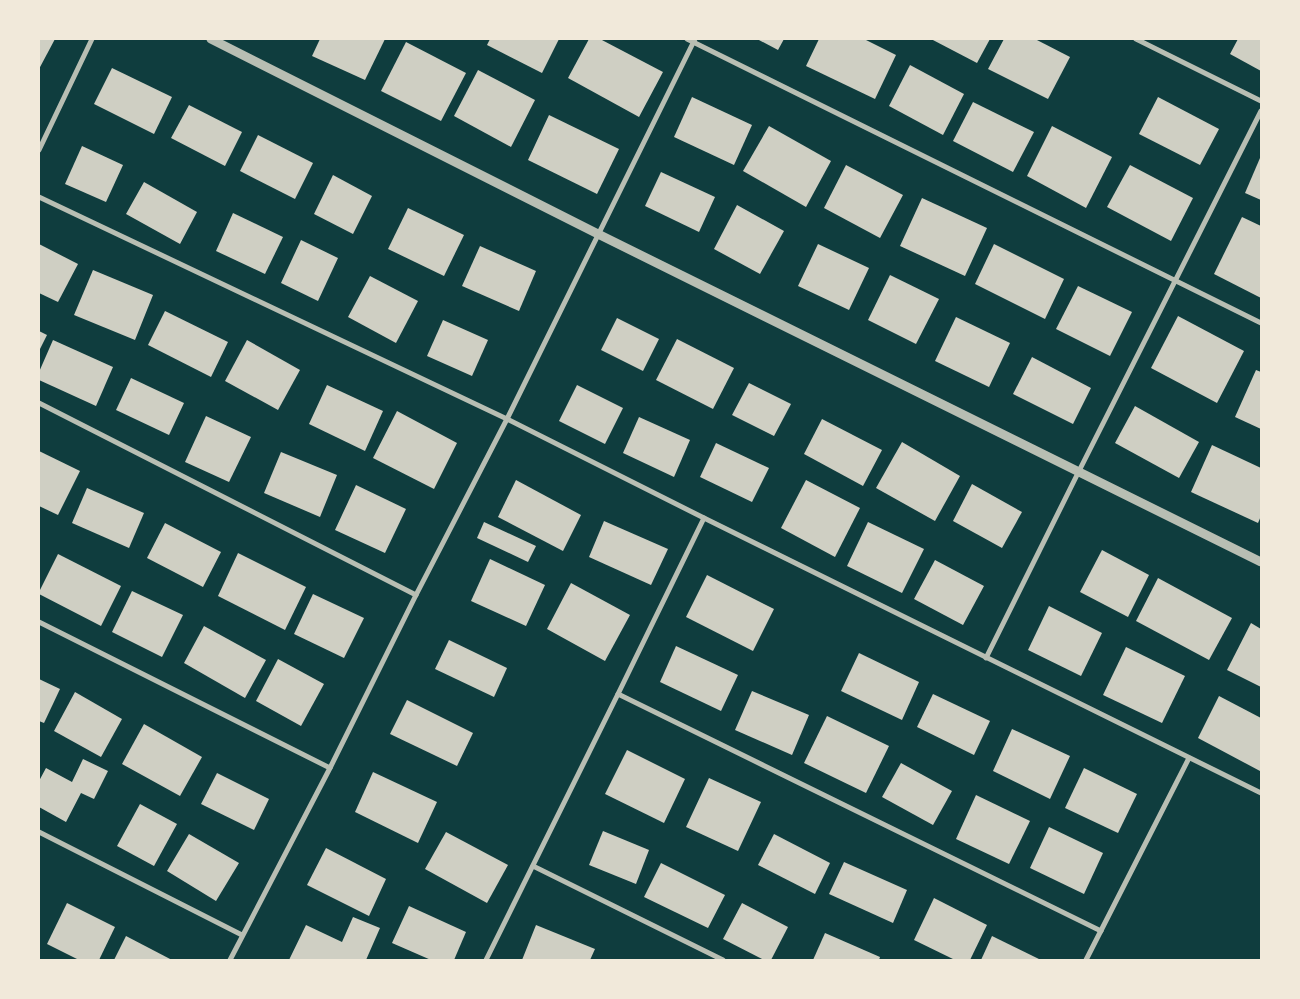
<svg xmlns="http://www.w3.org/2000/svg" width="1300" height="999" viewBox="0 0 1300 999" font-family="Literata,serif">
<rect width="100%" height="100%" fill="#0f3d3e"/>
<!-- building -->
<g fill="#cfcfc3">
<path d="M39,39H55L39,69Z"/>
<path d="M320,39H385L365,80L312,56Z"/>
<path d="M490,39H559L542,73L487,45Z"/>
<path d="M589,39H600L663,72L639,117L568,78Z"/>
<path d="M757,39H784L778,50Z"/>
<path d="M819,39H864L896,55L875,99L806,66Z"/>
<path d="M931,39H990L977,63Z"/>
<path d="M1004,39H1035L1070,57L1048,99L988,69Z"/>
<path d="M1238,39H1261V71L1230,54Z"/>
<path d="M406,42L466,73L441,121L381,91Z"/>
<path d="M910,65L964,94L943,135L889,106Z"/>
<path d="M112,68L172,97L154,134L94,104Z"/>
<path d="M478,70L535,100L511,147L454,116Z"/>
<path d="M692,97L752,125L734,165L674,137Z"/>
<path d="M1158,97L1219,129L1200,165L1139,134Z"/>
<path d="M973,102L1034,132L1013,172L953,141Z"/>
<path d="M189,105L242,132L225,166L171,138Z"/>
<path d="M549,115L619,149L597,194L528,160Z"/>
<path d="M769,126L831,161L806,207L743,171Z"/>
<path d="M1052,126L1112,157L1086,208L1027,176Z"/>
<path d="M258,135L313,163L295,199L240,171Z"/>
<path d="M82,146L123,165L106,202L65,184Z"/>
<path d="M1260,158L1261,159V200L1245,193Z"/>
<path d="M846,165L903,195L880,238L824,208Z"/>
<path d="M1130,165L1193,198L1171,241L1107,207Z"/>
<path d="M661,172L715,197L699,232L645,206Z"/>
<path d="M333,175L372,196L353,234L314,214Z"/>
<path d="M144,182L197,212L180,244L126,214Z"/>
<path d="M922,198L987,228L965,276L900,246Z"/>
<path d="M737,205L784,231L760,274L714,249Z"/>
<path d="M408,208L464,235L444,276L388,249Z"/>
<path d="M233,213L283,237L265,274L216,251Z"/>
<path d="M1242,217L1261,226V298L1214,274Z"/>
<path d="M301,240L338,258L318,301L281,283Z"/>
<path d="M39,244L78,264L58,302L39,293Z"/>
<path d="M818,244L869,268L849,310L798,286Z"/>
<path d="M994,244L1064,279L1045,319L975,284Z"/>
<path d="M480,246L536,271L519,311L462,286Z"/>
<path d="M93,270L153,295L135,340L74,315Z"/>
<path d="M890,275L939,299L916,344L868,320Z"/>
<path d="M370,276L418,301L396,343L348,317Z"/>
<path d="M1078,286L1132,312L1110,356L1056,329Z"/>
<path d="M165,311L228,342L211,377L148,345Z"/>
<path d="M1178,316L1244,351L1217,403L1151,368Z"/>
<path d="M956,317L1010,343L989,387L935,361Z"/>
<path d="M617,318L659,339L643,371L601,350Z"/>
<path d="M443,320L488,340L472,376L427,356Z"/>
<path d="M39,331L47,335L39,351Z"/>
<path d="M677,339L734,368L713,409L656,380Z"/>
<path d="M53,340L113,367L96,406L39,380V372Z"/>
<path d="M247,340L300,370L278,410L225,381Z"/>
<path d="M1032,357L1091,388L1073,424L1013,394Z"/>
<path d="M1256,370L1261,372V429L1235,417Z"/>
<path d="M131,378L184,403L169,435L116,410Z"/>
<path d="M749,383L791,404L774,436L732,415Z"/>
<path d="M327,385L383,411L365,451L309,424Z"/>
<path d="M577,385L623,408L605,444L559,421Z"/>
<path d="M1135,406L1199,442L1179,478L1115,443Z"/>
<path d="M397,411L457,443L434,489L373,458Z"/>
<path d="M206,416L251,437L229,482L185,462Z"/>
<path d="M639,417L690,440L674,477L623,453Z"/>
<path d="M822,419L882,450L863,486L804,454Z"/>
<path d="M902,442L960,476L935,521L876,488Z"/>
<path d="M716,443L769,468L752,502L700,477Z"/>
<path d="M1212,445L1261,468V516L1258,523L1191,492Z"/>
<path d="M39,451L80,471L58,515L39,506Z"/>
<path d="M281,452L337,475L320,517L264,493Z"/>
<path d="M516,480L581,515L563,551L498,517Z"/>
<path d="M806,480L860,508L835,557L781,528Z"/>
<path d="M972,484L1022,512L1002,548L953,521Z"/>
<path d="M356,485L406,509L385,553L335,530Z"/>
<path d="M87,488L144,513L129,548L72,523Z"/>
<path d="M604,521L668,549L651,585L589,557Z"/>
<path d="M484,522L536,546L528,562L477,538Z"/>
<path d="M868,522L924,549L902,593L847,566Z"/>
<path d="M165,523L221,552L203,587L147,558Z"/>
<path d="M1102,550L1149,575L1128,617L1080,592Z"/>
<path d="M238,553L306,587L285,630L218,596Z"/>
<path d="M58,554L121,586L101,626L39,594V592Z"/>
<path d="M490,559L545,585L526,626L471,601Z"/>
<path d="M935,560L984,586L963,625L914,599Z"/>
<path d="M707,575L774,609L753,651L686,617Z"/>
<path d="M1158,578L1232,618L1209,660L1136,621Z"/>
<path d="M571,583L630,615L605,661L547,629Z"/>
<path d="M132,591L183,615L162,657L112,632Z"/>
<path d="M313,594L364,618L344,658L294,634Z"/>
<path d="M1049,606L1102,633L1081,676L1028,650Z"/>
<path d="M1251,623L1261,629V687L1227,670Z"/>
<path d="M204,626L266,660L245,698L184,663Z"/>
<path d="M449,640L507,668L494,697L435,669Z"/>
<path d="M676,646L738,675L721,711L660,682Z"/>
<path d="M1126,647L1185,676L1162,723L1103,695Z"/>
<path d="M859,653L919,682L902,720L841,691Z"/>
<path d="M278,659L324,684L301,726L256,701Z"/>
<path d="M39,679L60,689L44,723L39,721Z"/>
<path d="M752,691L809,715L792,755L735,730Z"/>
<path d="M75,692L122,719L101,757L54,731Z"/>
<path d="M933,694L990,721L974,755L917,727Z"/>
<path d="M1219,696L1261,718V768L1260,771L1198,738Z"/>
<path d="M407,700L473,733L457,766L390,734Z"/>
<path d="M827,716L889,746L866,793L804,763Z"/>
<path d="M144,724L202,757L180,796L122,764Z"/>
<path d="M1012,729L1070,756L1050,799L993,771Z"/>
<path d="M627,750L685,779L664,823L605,794Z"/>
<path d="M83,759L108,771L94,799L81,793L66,822L39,807V781L46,768L72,782Z"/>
<path d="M901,763L952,791L933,825L882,797Z"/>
<path d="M1084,768L1137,794L1118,833L1065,808Z"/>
<path d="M373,772L437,802L418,843L355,812Z"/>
<path d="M217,773L269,799L254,830L201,804Z"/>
<path d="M709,778L761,802L738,851L686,827Z"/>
<path d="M976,795L1030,821L1009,864L956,839Z"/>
<path d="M140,804L177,824L154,866L117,846Z"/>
<path d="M1049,827L1103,853L1084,894L1030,868Z"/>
<path d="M603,831L649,850L636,884L589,865Z"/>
<path d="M446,832L508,865L487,903L425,869Z"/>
<path d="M189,834L239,863L216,901L167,871Z"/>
<path d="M774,834L830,863L815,894L758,865Z"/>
<path d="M326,848L386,879L369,916L307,885Z"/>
<path d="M844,862L907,890L893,923L829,894Z"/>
<path d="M661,863L725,895L708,928L644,897Z"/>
<path d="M934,898L987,925L970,960H955L914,940Z"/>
<path d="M67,903L115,927L99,960H79L47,944Z"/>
<path d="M742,903L788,927L771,960H764L723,939Z"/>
<path d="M409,906L466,932L454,960H431L392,943Z"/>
<path d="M353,917L380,928L366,960H289L306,925L342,942Z"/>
<path d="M536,925L595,949L590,960H522Z"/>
<path d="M825,933L880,957L879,960H813Z"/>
<path d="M126,936L172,960H114Z"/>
<path d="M992,936L1041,960H981Z"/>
</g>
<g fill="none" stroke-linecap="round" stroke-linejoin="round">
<!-- minor -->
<g stroke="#b8beb3" stroke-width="5">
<path d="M687,39L1261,323"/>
<path d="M1136,39L1261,101"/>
<path d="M39,150L92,39"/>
<path d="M39,197L507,419L704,518L1261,793"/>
<path d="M39,403L416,595"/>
<path d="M39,622L330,768"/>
<path d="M986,658L1079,471L1261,111"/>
<path d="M618,694L1101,931"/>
<path d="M39,832L242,935"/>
<path d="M533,866L723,960"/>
<path d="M230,960L330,768L416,595L507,419L695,39"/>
<path d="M486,960L618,694L704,518"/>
<path d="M1086,960L1189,758"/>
</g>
<!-- tertiary -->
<path stroke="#b8beb3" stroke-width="9" d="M211,39L598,234L1261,562"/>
</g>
<!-- border -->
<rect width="1300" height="999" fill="none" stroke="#f1e9da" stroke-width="80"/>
</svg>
